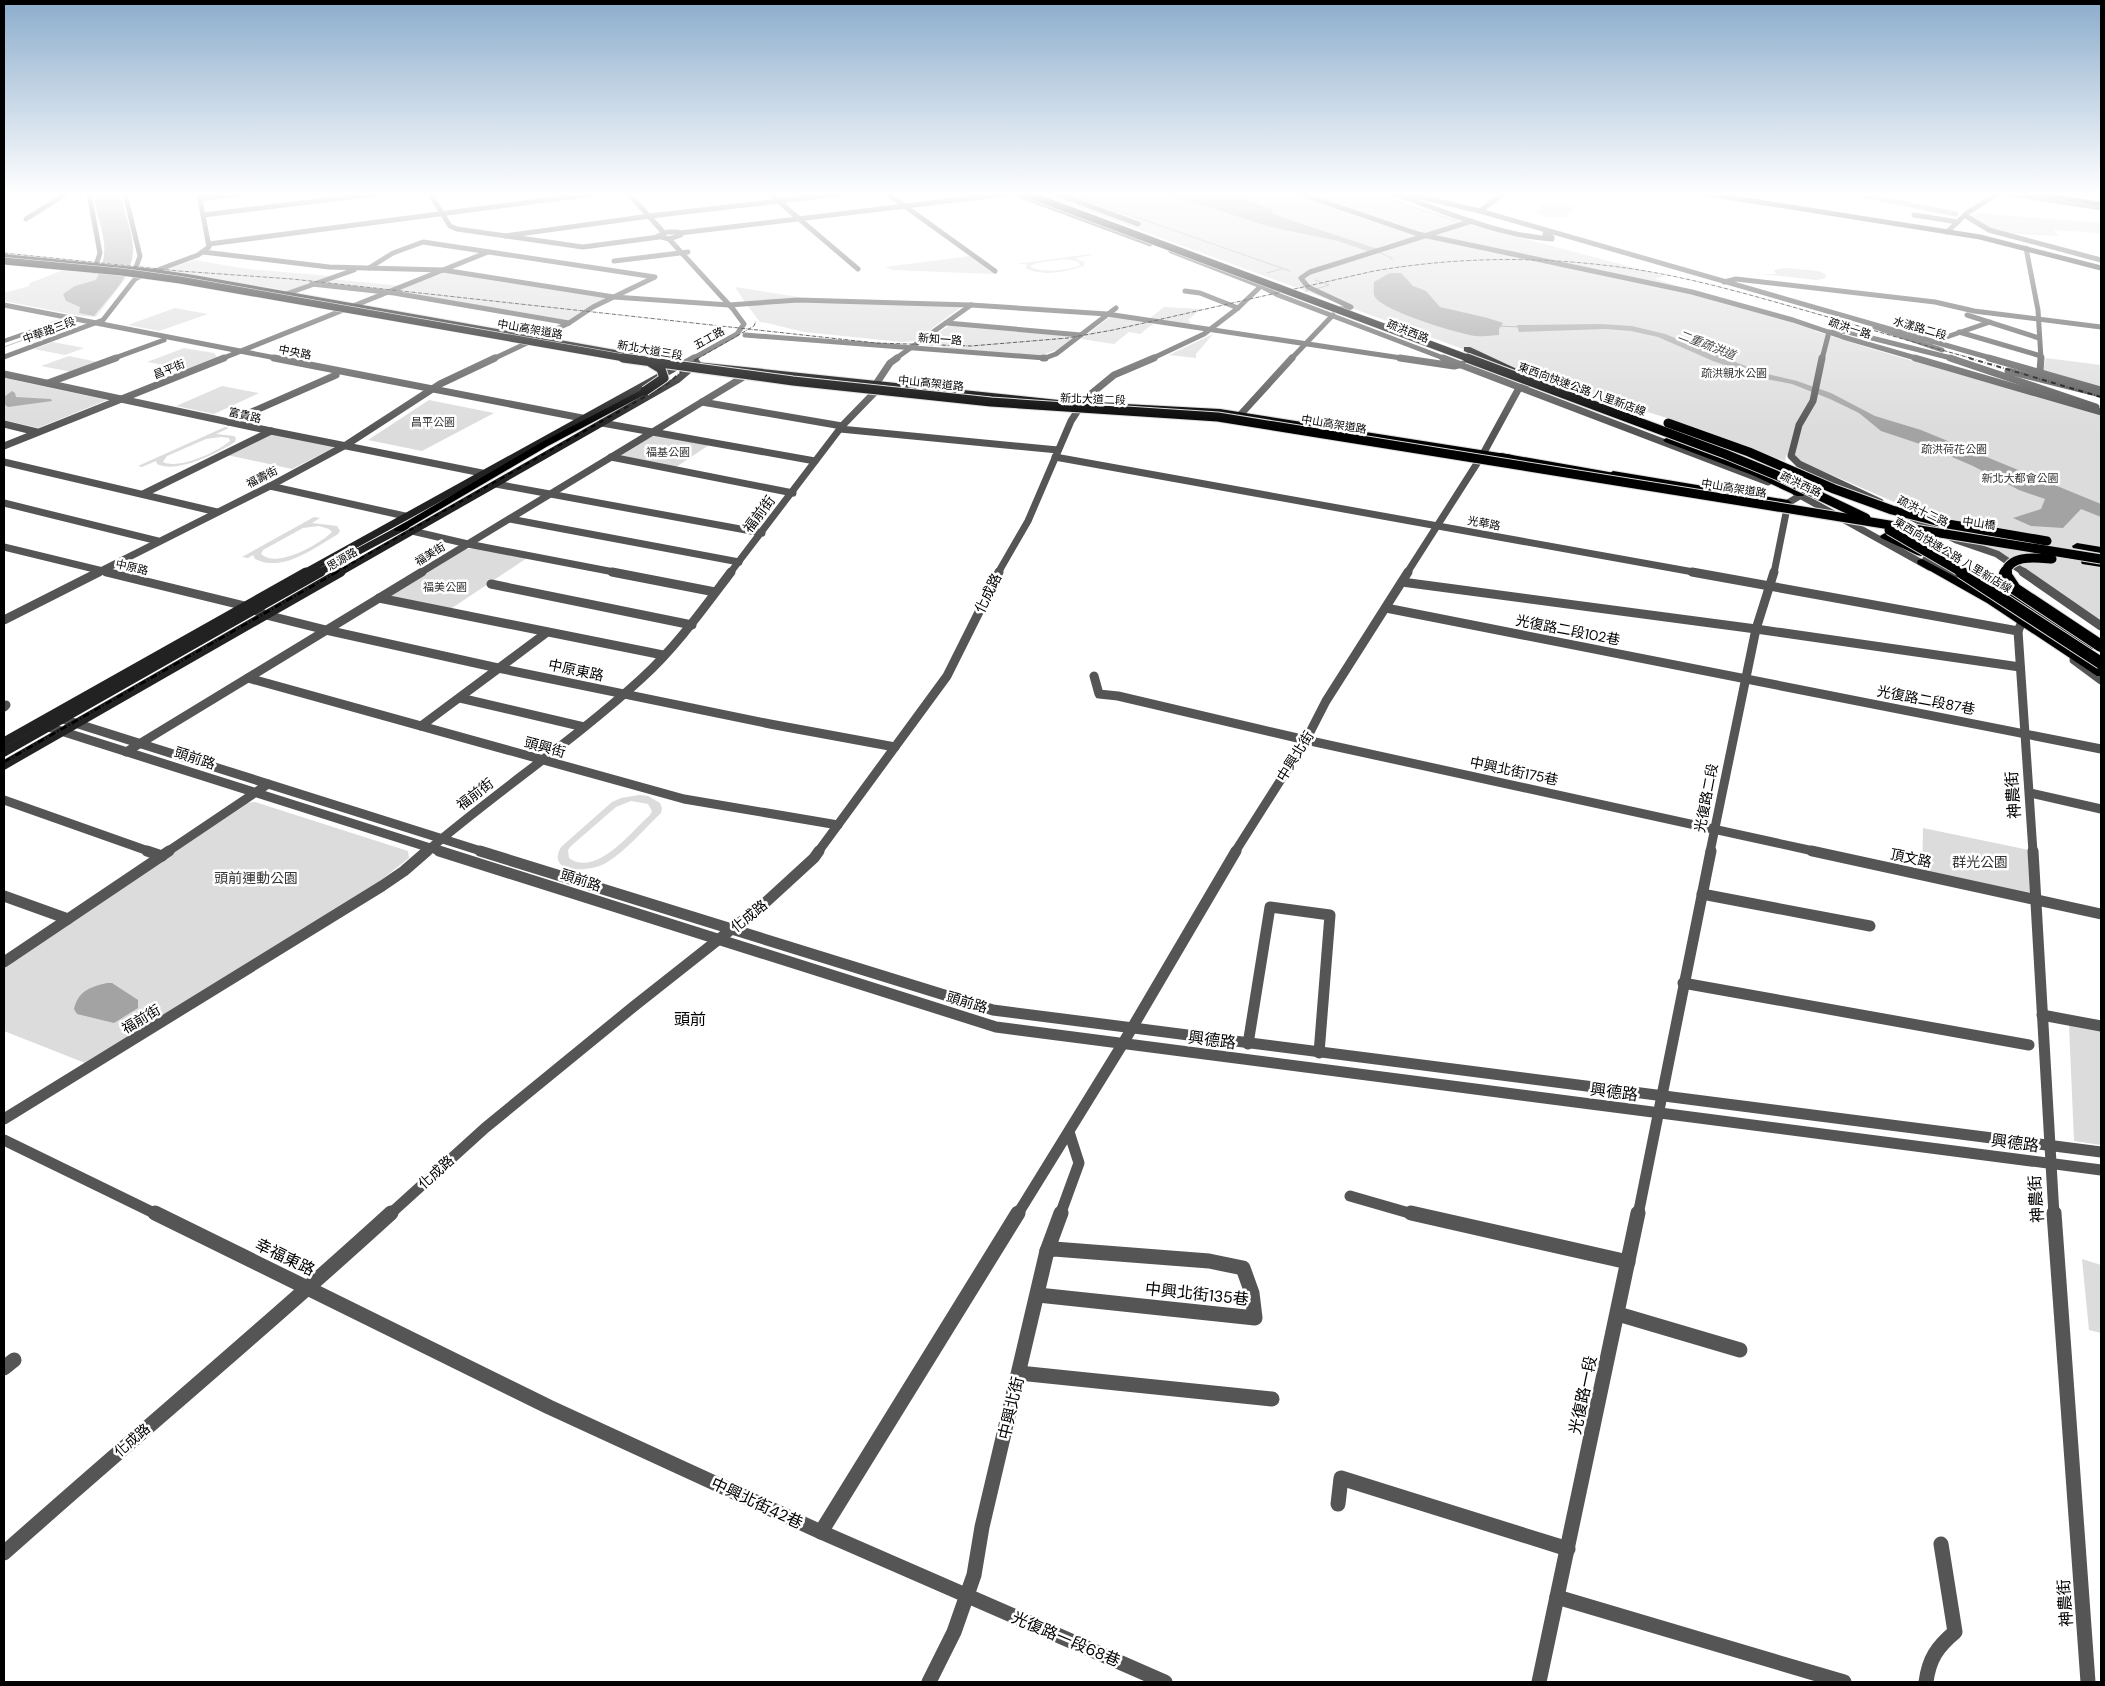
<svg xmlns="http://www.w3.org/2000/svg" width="2105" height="1686" viewBox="0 0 2105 1686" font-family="'DM Sans','Noto Sans TC',sans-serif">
<rect width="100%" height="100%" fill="#fff"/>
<!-- green -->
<g fill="#dcdcdc" fill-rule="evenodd">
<path d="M1042,194H1377L1477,226L1665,276L1655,279L1815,329V331C1907,361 2006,387 2101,414V624L2040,580L1901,505L1793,458L1786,455L1785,461L1667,418L1558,384Z"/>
<path d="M1548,203H1564L1575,207L1565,217H1548L1537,214L1536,212L1542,204Z"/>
<path d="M1976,213L2101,223V233L2053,230L2059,236L1999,233L1965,217Z"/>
<path d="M1090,254L1092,255L1075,258L1085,263L1083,266C1068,272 1040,277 1026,268L1027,264H1016ZM1064,259L1077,261L1081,265C1072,270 1038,274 1030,266L1037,263Z"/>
<path d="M970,256L995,274L892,270L885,267Z"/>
<path d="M194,260L248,269L330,276L290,291L166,270Z"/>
<path d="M1786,268L1818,271L1825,274L1826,278L1817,280L1762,274H1776L1774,270Z"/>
<path d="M66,269L128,275L96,317L75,315L4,301V293L29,286L30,283Z"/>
<path d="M446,272L607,298L569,321L394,292Z"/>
<path d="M331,279L401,286L387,291L317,284Z"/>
<path d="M735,287L798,297L795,299L745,302Z"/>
<path d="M796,302L955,306L961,307L915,341L902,342L804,332L767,323L760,322L747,305Z"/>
<path d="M1164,307L1201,309L1188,320L1191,322L1187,325L1149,319Z"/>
<path d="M175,308L208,314L159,331L128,325Z"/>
<path d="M1111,316L1154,323L1140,334L1129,332L1114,344L1081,339Z"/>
<path d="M950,325L1075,336L1057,350L1038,356L945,348L929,339Z"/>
<path d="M1213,334L1196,354V358L1169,355Z"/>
<path d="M53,342L84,348L65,355L34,349Z"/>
<path d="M184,348L214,353L217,357L187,369L147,362Z"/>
<path d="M69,356L98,362L72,372L41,366Z"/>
<path d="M2046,358L2101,365V388L2043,371Z"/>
<path d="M4,378L107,400L38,428L4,420Z"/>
<path d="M222,386L259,393L214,414L176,406Z"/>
<path d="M429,400L494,413L422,451L368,440Z"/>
<path d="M225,427L229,428L216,434L234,436L236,438L235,442C217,453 177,474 157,464L156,461L142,467L138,466ZM221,437L229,438L230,441C217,452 179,470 163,462L167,456L206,439Z"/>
<path d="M272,434L332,445L333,448L292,469L227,455Z"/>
<path d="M651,435L709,445L676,467L618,457Z"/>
<path d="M314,517L320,518L312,523L337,526L340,531L338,534C314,548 283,573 255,559L253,555L248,558L242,557ZM319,526L329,529L332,532C320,544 277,569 261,554L263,550L303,528Z"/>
<path d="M476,548L527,558L449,610L391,598L392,594L466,549Z"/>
<path d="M639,795L648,796L660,803L662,808L661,813C644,829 625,852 606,863C592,872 545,875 561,847L612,802L621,798ZM631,801L648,804L652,811L650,815C632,831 596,878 569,858L568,850L571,846L616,807Z"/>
<path d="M255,802L408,851L409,858L381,880L85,1063L4,1031V965L245,803Z"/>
<path d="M1923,828L2029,850L2030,896L1922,873Z"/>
<path d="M2069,1025L2101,1031V1145L2074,1141Z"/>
<path d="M2082,1259L2101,1265V1333L2089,1330Z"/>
</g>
<!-- water -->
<g fill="#a3a3a3">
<path d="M94,194H121C123,211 132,229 133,247C135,274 109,297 94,316L79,313L80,307L66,301L63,294L75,286L96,280C114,244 98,230 94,194Z"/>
<path d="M1168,194H1230L1271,209L1274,214L1287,219L1378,249L1370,252L1338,241L1267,226Z"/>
<path d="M1390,273H1401L1413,286L1426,291L1440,307L1488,318L1503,323L1499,329V335C1492,335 1484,337 1476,336C1459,334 1383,311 1375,297C1373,294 1374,287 1374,282Z"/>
<path d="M1601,324L1632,326L1665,334L1763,373L1797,381L1831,393L1875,416L1921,430L2101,504V517L2081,509L2063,528L2031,526L2013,518L2041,509L2045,499L2019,490L1973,466L1929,447L1881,431L1859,413L1830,399L1792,384L1766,379L1713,361L1658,337L1631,331L1606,329L1519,332L1517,325Z"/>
<path d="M12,391L15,393L16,397L51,399L52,401L8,407L4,404V397Z"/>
<path d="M107,983H112L138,1000V1008L114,1023L77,1014L74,1009C78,991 90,987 107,983Z"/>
</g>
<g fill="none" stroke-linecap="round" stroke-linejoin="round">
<!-- stream -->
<g stroke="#a3a3a3" stroke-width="1">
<path d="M1070,194L1290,271"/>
<path d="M1388,199L1456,221"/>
<path d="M1380,253L1392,258V260"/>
<path d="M1267,273L1281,269"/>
<path d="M1315,280L1329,285L1316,289"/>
<path d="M1305,291H1308"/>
<path d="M1498,326L1520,327"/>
<path d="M4,347L75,321"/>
</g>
<!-- canal -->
<path stroke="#a3a3a3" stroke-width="5" d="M1857,194L1956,214"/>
<defs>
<g id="primary">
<path d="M4,254L155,269L194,275L638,354L642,356L638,358L194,279L155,273L4,258Z"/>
<path d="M677,360L1068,401L1220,409L1512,455L1516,458L1512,461L1220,413L1068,405L680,364H677Z"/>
<path d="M1613,471L1788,500L1792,503L1788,506L1610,476L1609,474Z"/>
</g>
<g id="trunk">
<path d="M1464,347H1470L1534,377L1527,379L1464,351Z"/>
<path d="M645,388L648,389V393L548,446L403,531H395L394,529L542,442Z"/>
<path d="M1668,437L1758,471L1805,494L1803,496H1797L1752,475L1665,442L1663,440Z"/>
<path d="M1501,453L1626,475L1631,478L1626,481L1498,458L1496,456Z"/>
<path d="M1885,533L1925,551L1926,553L1921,556L1917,555L1881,538L1880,536Z"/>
<path d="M2077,543L2101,547V553L2073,548L2072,546Z"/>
<path d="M1922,559L1995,598L2101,668V676H2097L1987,603L1918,564L1917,562L1918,560Z"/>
<path d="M2086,559L2101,561V567L2082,564L2081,562L2082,560Z"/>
<path d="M2010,594L2014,595L2094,648L2088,651L2084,650L2006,599L2005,597L2006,595Z"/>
</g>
<path id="motorway" d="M2035,194H2050L2101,202V206L2038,196Z"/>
</defs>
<!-- primary casing -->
<use href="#primary" stroke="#dbdbdb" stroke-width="2"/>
<!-- trunk casing -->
<use href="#trunk" stroke="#dbdbdb" stroke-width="2"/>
<!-- motorway casing -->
<use href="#motorway" stroke="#dbdbdb" stroke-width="2"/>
<!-- pedestrian -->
<path stroke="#555" stroke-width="4" d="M4,341L64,320"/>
<!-- minor-far4 -->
<g stroke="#555" stroke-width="5">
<path d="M89,194L100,253L94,271"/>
<path d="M125,194L140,256L135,270"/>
<path d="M430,194L450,226L457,229L583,247L659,237"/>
<path d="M770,194L858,269"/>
<path d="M888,194L995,271"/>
<path d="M1015,194L1150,244"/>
<path d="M1057,194L1138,224"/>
<path d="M2012,194L2101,208"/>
<path d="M200,199L239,194"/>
<path d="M203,215L375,194"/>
<path d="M1914,215L1958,222"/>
<path d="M1966,216L1989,230L2101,260"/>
<path d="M26,219L66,194"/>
<path d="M1947,232L1967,213L1997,194"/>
<path d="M680,233L1005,194"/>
<path d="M505,236L650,216L838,194"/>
<path d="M209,244L593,194"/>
<path d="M2026,248L2038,310L2041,359"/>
<path d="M1171,251L1261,286"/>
<path d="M203,252L329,267L443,270L614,297L729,305L798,300L971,305L1107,314L1408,359"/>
<path d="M614,261L688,252"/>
<path d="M369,268L393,253L423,242L655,277L593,307L569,323L493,359"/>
<path d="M1724,282L1736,279L1935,302L1974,311L2101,327"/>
<path d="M312,284L394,293L569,323"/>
<path d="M1185,291L1200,293L1238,308"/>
<path d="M286,294L354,270"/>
<path d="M1967,315L2039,338"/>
<path d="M947,323L1081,335"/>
<path d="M1875,327L1942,350"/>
<path d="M1959,332L2041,356"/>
<path d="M745,335L1045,358L1056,354L1116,308"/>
<path d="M1932,342L1990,322"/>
<path d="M112,359L164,340"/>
<path d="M221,359L488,252"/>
<path d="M895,359L971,305"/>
<path d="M1291,359L1333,315"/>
<path d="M1822,359L1829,332L1844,331L1955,359"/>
</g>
<!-- minor-far3 -->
<g stroke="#555" stroke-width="7">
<path d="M1043,358H1045"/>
<path d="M1400,358L1454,366L1463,364"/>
<path d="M1822,358L1813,401L1799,425L1791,456L1799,464L1880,502"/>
<path d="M1950,358L2096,407"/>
<path d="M2008,371L2101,394"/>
<path d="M2040,371L2041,358"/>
<path d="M4,374L271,431L482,473"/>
<path d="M48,383L116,358"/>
<path d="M876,384L890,363L897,358"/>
<path d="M702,402L842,426"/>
<path d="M1241,414L1292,358"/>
<path d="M229,422L336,375"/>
<path d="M602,423L815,461"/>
<path d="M4,424L37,432"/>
<path d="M840,429L1058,450"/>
<path d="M4,446L224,358"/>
<path d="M611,457L793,493"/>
<path d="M1055,457L1699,573"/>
<path d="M4,462L217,512"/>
<path d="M496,484L762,533"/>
<path d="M270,486L405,516"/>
<path d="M143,494L271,431"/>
<path d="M4,503L158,541"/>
<path d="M1909,516L1956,540L1997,554L2025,573"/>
<path d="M510,519L739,562"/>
<path d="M412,531L468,544L619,573"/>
<path d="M97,573L270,486L346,445L440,384L495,358"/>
<path d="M420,573L745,376"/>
<path d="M730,573L842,426L876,391"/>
<path d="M1407,573L1483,454L1519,388L1526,385"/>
</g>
<!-- minor-far2 -->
<g stroke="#555" stroke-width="9">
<path d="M612,572L715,592"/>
<path d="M1692,572L2018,631"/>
<path d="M2023,572L2101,626"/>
<path d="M1402,582L1756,629L2020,667"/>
<path d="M491,584L692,625"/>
<path d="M379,598L663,655"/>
<path d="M1386,608L2101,749"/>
<path d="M4,620L99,572"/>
<path d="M2021,624L2018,631L2033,852"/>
<path d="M1094,676L1099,694L1118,696L1306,740L1818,852"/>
<path d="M248,678L684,799L838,825"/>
<path d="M460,698L584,727"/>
<path d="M4,707L6,705"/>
<path d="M421,726L546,633"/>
<path d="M126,752L422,572"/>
<path d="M2030,793L2101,809"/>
<path d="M4,800L151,852"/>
<path d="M167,852L268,784"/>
<path d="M426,852C496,792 573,741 641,679C676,647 703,609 731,572"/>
<path d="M1235,852L1306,740L1326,701L1408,572"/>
</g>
<!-- minor-far1 -->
<g stroke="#555" stroke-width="11">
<path d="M147,851L162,856"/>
<path d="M1812,851L2101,914"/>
<path d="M2033,851L2054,1215"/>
<path d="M1702,894L1870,926"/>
<path d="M4,896L68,919"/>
<path d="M4,962L169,851"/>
<path d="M1683,983L2029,1045"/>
<path d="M2042,1015L2101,1026"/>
<path d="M1248,1044L1270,907L1330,915L1319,1053"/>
<path d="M4,1119L382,886L404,871L427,851"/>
<path d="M1350,1196L1416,1215"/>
<path d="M1017,1215L1122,1045L1236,851"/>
<path d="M1060,1215L1079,1163L1069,1132"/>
</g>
<!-- minor -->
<g stroke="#555" stroke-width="15">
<path d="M1411,1213L1628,1262"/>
<path d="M2054,1213L2088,1682"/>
<path d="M1038,1295L1255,1318L1252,1293L1243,1268L1209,1261L1054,1249L1047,1251"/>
<path d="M1618,1314L1740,1350"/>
<path d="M4,1368L14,1360"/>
<path d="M1019,1373L1272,1399"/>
<path d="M1338,1504L1341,1478L1568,1549"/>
<path d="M821,1532L1018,1213"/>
<path d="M1557,1597L1844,1682"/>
<path d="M929,1682L954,1632L974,1575L982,1527L1047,1251L1061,1213"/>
<path d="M1926,1682C1929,1659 1937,1647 1955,1632L1941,1544"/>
</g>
<!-- tertiary-far4 -->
<g stroke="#555" stroke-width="5">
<path d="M629,194L664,233"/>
<path d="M1301,194L1418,234L1692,292L1793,320L1843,337L1919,359"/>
<path d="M1395,194C1443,211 1501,236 1552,239V237L1545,234"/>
<path d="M1408,194L1480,211L1994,359"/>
<path d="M1480,211L1503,194"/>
<path d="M667,232H678L681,235L669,239L658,236Z"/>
<path d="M669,239L733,309L744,324L737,334L692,359"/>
<path d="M155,271L198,255L209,247L199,194"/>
<path d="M1261,286L1278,295L1446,359"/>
<path d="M4,305L281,359"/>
<path d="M1333,308L1344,309L1351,307L1308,287L1301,278L1310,272L1472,221"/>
<path d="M4,357L103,320L135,279L141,276"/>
<path d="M1151,359L1204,334L1238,308L1261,286"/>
</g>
<!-- tertiary-far3 -->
<g stroke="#555" stroke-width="7">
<path d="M274,358L582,418"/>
<path d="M1443,358L1768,482"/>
<path d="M1915,358L2101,412"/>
<path d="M1989,358L2101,390"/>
<path d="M685,363L694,358"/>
<path d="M1796,493L1929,567"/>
<path d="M4,547L111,573"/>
<path d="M1926,559L1952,573"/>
<path d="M998,573L1028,521L1071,421L1086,398L1114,375L1154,358"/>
<path d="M1774,573L1788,503L1806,492"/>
</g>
<!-- tertiary-far2 -->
<g stroke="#555" stroke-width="9">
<path d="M106,572L245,606L266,615L326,630L498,668L770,724L895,747"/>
<path d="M1950,572L1968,582"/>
<path d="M2074,660L2101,680"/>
<path d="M56,717L484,852"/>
<path d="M42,725L443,852"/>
<path d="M818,852L947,676L999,572"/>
<path d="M1710,852L1756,629L1774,572"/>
</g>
<!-- tertiary-far1 -->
<g stroke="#555" stroke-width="11">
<path d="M439,851L996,1027L2101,1170"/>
<path d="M480,851L993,1010L2101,1152"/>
<path d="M4,1140L158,1215"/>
<path d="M389,1215L485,1128L633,1007L766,902L814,858L819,851"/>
<path d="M1638,1215L1711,851"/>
</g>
<!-- tertiary -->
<g stroke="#555" stroke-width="15">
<path d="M155,1213L549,1407L821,1532L1165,1682"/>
<path d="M4,1553C132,1439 264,1329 391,1213"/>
<path d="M1539,1682L1638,1213"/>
</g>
<!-- secondary-far2 -->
<path stroke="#222" stroke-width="5" d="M1708,194L1980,237L2101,268"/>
<!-- secondary-far1 -->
<g stroke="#222" stroke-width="7">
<path d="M304,573L682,364"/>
<path d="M318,573L406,526"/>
<path d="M339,573L677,380L697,363"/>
</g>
<!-- secondary -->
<g stroke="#222" stroke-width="9">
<path d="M4,742L306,572"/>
<path d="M4,752L321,572"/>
<path d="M4,765L341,572"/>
</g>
<!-- primary -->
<use href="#primary" fill="#000" fill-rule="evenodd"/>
<!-- trunk -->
<use href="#trunk" fill="#000" fill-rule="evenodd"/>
<!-- motorway -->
<use href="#motorway" fill="#000" fill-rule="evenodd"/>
<!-- rail-far2 -->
<g stroke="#000" stroke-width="1" stroke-dasharray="4 1 0.5 1" stroke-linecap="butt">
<path d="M4,253L179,271L292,279L876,343L971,346L1068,338L1113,330L1374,271C1456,257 1536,256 1619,267C1688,276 1754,296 1821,315C1872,330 1923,345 1974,359"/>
<path d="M697,359L754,326L756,321"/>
</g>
<!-- rail-far1 -->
<g stroke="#000" stroke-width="2" stroke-dasharray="5 2 0.5 2" stroke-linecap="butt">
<path d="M1969,358L2101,397"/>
<path d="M335,573L669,383L690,363L699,358"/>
</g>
<!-- rail -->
<path stroke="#000" stroke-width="2.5" stroke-dasharray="7 2.5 1 2.5" stroke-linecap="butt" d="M4,762L337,572"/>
<defs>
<g id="trunk-bridge-far2">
<path d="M1027,194L1470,359"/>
<path d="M4,261L122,272L180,280L630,359"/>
</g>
<g id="trunk-bridge-far1">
<path d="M623,358L793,381L991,402L1218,417L2101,559"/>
<path d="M1467,358L1725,454L1776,475L1866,518"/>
<path d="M645,391L664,378L661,369L651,363"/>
<path d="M1668,423L1749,452L1834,489L1892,510L1948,524L2047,541"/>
<path d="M1889,530L1963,573"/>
<path d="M2005,573C2011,554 2036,558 2052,559"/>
</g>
<g id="trunk-bridge">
<path d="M1961,572L2101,663"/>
<path d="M2006,572L2005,574L2015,589L2101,646"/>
</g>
</defs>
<!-- trunk-bridge-far2 casing -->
<use href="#trunk-bridge-far2" stroke="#dbdbdb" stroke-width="8" stroke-linecap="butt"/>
<!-- trunk-bridge-far1 casing -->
<use href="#trunk-bridge-far1" stroke="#dbdbdb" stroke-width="11" stroke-linecap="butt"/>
<!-- trunk-bridge casing -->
<use href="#trunk-bridge" stroke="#dbdbdb" stroke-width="14" stroke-linecap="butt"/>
<!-- trunk-bridge-far2 -->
<use href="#trunk-bridge-far2" stroke="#000" stroke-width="7"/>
<!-- trunk-bridge-far1 -->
<use href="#trunk-bridge-far1" stroke="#000" stroke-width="9"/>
<!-- trunk-bridge -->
<use href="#trunk-bridge" stroke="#000" stroke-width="12"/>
</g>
<!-- sky -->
<linearGradient id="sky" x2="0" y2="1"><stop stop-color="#8cadcc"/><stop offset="0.45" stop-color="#fff"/><stop offset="1" stop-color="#fff" stop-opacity="0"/></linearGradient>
<rect width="2105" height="430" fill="url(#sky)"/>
<g text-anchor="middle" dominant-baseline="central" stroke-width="5" stroke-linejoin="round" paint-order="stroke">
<!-- far-street labels -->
<g font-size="11" fill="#000" stroke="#fff">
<text transform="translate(1850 328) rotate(18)">疏洪一路</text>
<text transform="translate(1920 328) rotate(16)">水漾路二段</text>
<text transform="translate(530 329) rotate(10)">中山高架道路</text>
<text transform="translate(49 330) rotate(-20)">中華路三段</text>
<text transform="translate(1408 331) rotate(21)">疏洪西路</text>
<text transform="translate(709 338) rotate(-29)">五工路</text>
<text transform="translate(940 339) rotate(4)">新知一路</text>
<text transform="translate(650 350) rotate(10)">新北大道三段</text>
<text transform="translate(295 352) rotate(11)">中央路</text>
<text transform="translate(169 369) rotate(-22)">昌平街</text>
<text transform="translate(931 383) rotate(6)">中山高架道路</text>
<text transform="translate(1582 389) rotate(20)">東西向快速公路 八里新店線</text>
<text transform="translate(1093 399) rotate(2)">新北大道二段</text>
<text transform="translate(245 415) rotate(13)">富貴路</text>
<text transform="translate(1334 424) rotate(9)">中山高架道路</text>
<text transform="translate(262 477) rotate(-27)">福壽街</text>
<text transform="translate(1801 484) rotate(25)">疏洪西路</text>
<text transform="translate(1734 488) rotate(9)">中山高架道路</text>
<text transform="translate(1923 511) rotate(26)">疏洪十二路</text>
<text transform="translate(1484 523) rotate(10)">光華路</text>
<text transform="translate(1979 523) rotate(8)">中山橋</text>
<text transform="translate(430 554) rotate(-31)">福美街</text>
<text transform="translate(1953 555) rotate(31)">東西向快速公路 八里新店線</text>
<text transform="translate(342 559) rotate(-30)">思源路</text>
<text transform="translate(132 567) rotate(13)">中原路</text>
</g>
<!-- far-park labels -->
<g font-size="11" fill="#333" stroke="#fff">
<text x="1734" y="373">疏洪親水公園</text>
<text x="433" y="422">昌平公園</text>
<text x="1954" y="449">疏洪荷花公園</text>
<text x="668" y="452">福基公園</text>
<text x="2020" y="478">新北大都會公園</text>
<text x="445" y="587">福美公園</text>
</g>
<!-- far-water labels -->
<g font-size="12" font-style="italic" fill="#444" stroke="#fff">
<text transform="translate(1707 345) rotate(21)">二重疏洪道</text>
</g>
<!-- street labels -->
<g font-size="14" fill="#000" stroke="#fff">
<text transform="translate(759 514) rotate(-53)">福前街</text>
<text transform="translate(988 593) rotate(-64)">化成路</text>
<text transform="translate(1568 630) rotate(11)">光復路二段102巷</text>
<text transform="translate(576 670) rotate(12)">中原東路</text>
<text transform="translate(1926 700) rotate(11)">光復路二段87巷</text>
<text transform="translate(545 747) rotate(15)">頭興街</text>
<text transform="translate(1295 756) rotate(-58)">中興北街</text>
<text transform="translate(195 758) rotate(18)">頭前路</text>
<text transform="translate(1514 771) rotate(12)">中興北街175巷</text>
<text transform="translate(475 794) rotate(-38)">福前街</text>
<text transform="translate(1706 798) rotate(-79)">光復路二段</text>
<text transform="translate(1911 858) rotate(12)">頂文路</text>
<text transform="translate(581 880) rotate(18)">頭前路</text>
<text transform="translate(749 916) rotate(-39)">化成路</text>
<text transform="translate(967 1002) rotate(17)">頭前路</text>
<text transform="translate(141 1019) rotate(-31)">福前街</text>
<text transform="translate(436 1172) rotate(-42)">化成路</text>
<text transform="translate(132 1440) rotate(-41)">化成路</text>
</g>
<!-- park labels -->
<g font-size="14" fill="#333" stroke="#fff">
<text x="1980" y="862">群光公園</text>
<text x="256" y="878">頭前運動公園</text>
</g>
<!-- near-street labels -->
<g font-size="16" fill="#000" stroke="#fff">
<text transform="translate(2013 795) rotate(-94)">神農街</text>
<text transform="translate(1212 1040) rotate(7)">興德路</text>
<text transform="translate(1614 1092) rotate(7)">興德路</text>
<text transform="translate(2015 1143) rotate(7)">興德路</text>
<text transform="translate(2036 1199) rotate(-94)">神農街</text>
<text transform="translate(285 1257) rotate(26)">幸福東路</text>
<text transform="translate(1197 1294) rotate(6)">中興北街135巷</text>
<text transform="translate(1583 1395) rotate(-78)">光復路一段</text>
<text transform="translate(1011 1408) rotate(-77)">中興北街</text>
<text transform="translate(757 1503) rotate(25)">中興北街42巷</text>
<text transform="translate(2065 1603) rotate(-94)">神農街</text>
<text transform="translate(1066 1639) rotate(23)">光復路一段68巷</text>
</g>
<!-- quarter labels -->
<g font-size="16" fill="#000" stroke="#fff">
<text x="690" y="1019">頭前</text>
</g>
</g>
<!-- border -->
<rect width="2105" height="1686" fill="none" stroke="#000000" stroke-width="10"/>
</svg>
